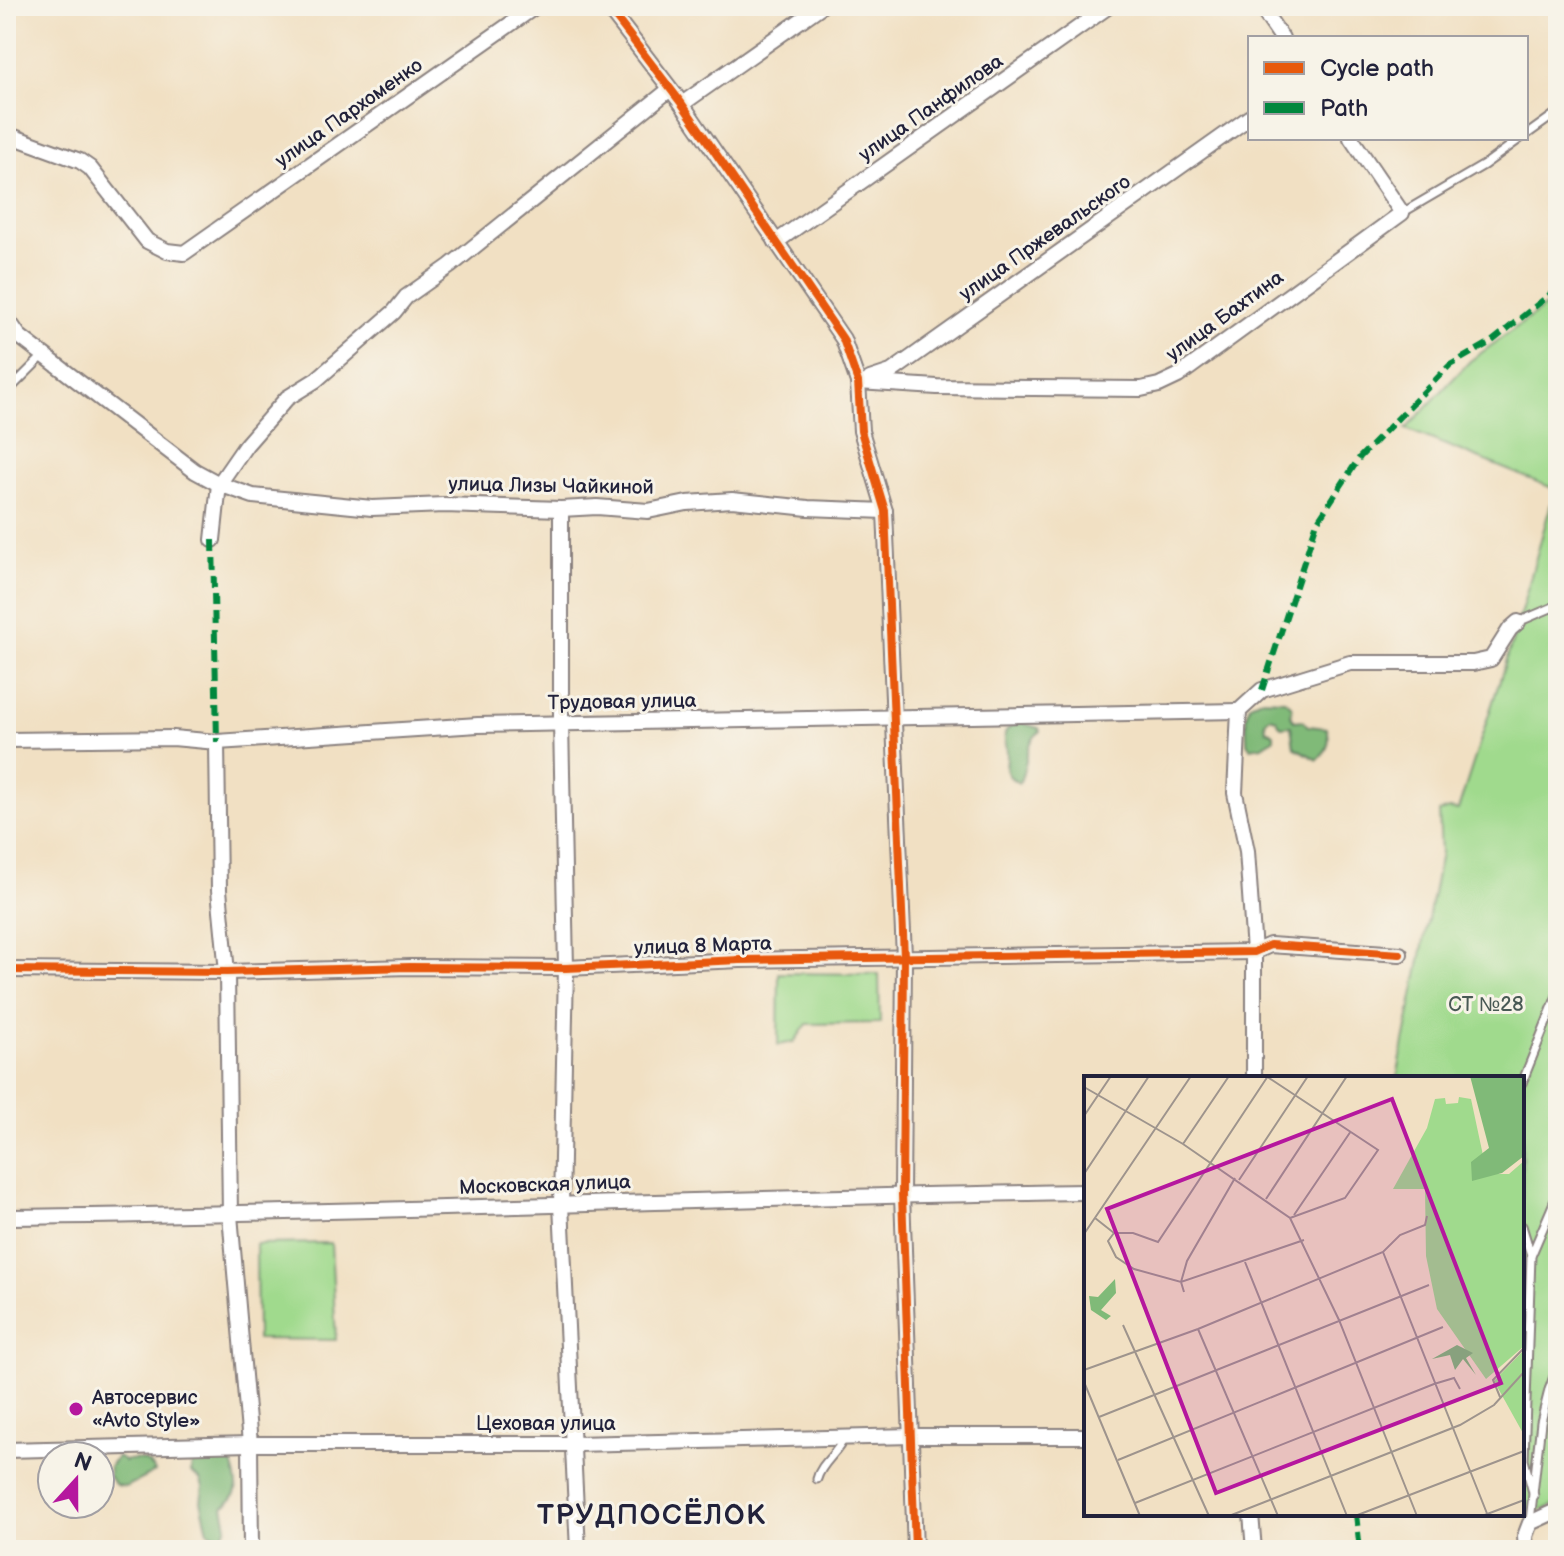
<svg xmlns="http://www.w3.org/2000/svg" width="1564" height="1556" viewBox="0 0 1564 1556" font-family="'Balsamiq Sans',sans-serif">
<rect width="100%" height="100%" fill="#f7f3e8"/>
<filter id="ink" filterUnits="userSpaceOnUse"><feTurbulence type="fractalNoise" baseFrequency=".0125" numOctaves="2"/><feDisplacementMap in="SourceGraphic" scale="16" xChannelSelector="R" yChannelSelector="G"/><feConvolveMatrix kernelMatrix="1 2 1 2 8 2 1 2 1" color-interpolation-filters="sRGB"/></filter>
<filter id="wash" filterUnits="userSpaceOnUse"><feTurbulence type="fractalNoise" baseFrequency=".006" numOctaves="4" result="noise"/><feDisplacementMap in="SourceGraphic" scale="32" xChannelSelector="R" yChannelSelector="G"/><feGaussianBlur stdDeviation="1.8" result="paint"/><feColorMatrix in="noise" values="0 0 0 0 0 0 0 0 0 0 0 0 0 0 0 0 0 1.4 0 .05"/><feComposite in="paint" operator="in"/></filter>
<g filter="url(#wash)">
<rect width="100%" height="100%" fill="#f1e0c3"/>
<!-- green -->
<g fill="#a0da8d" stroke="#617e64" stroke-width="2">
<path d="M1558,297V1503L1546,1509L1522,1511V1078H1397L1441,853L1439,812L1449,809L1458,810L1516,630L1555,489L1406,429L1470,361Z"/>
<path d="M779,973L879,974L880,1023L807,1024L794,1042L778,1045Z"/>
<path d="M331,1243L336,1340L257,1339L256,1244Z"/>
</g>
<!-- forest -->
<g fill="#80ba78" stroke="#516e5a" stroke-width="2">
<path d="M1261,699L1285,700L1292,706L1291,715L1294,721L1302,720L1308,726L1327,728C1331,741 1328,750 1318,760L1294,747L1291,726L1281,727L1276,719L1270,717L1265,722L1266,730L1274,734V739L1262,746L1251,748L1247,743L1246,716L1250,704Z"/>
<path d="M1018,722L1039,728L1040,732C1024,742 1028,768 1019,783C1004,775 1006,770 1007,756C1008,737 996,734 1018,722Z"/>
<path d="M221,1450L229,1454C235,1475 246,1491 223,1507L227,1526L221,1538L208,1531L201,1501L203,1487L200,1479L191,1472L192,1464L212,1451Z"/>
<path d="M117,1457L124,1461C136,1458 150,1459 155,1472L126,1487L116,1485L109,1477V1467Z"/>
</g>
</g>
<g filter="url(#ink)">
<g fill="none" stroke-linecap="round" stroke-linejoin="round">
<defs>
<g id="lane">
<path d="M154,8L155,6"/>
<path d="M1526,135L1558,112"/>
<path d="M1402,213L1484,165L1521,138"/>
<path d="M6,393L44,355"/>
<path d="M1518,622L1558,605"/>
<path d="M1522,1083L1558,993"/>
<path d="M1522,1226L1531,1255"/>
<path d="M1549,1390L1558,1365"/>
<path d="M817,1479C821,1463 838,1453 844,1438"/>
<path d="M1534,1496L1524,1460L1531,1256L1558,1193"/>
<path d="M1530,1521L1541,1422L1549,1390H1558"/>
</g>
<g id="street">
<path d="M607,6L682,104L843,339L858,382L861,431L885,511L904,957L902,1195L915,1550"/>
<path d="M1260,6L1282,38"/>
<path d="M682,104L821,6"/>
<path d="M6,134L80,161L90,168L147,241L167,251L184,253L536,6"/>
<path d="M776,242L1109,6"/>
<path d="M6,317L19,336L195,471L219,484L253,496L372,508L444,505L561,509L597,507L648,511L687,503L732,500L808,508L885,511"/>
<path d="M870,379L891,372L1250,117"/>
<path d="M858,382L937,387L1141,389L1159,385L1178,376L1402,213L1351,138"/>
<path d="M561,509V723L566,968L561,1205L578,1550"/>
<path d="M213,540L219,484L246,445L287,398L316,380L394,312L406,297L450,266L669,90"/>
<path d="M6,740L173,738L217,742L478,725L1239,711"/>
<path d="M217,742L219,890L227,972L230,1215L250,1444L251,1550"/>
<path d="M6,970L227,972L410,967L566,968L740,960L1254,952L1270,945L1400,954"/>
<path d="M1254,1078V952L1247,851L1235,793L1239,711L1262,690L1350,663H1473L1491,659L1510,629L1518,622"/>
<path d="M6,1217C366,1214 726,1197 1086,1192"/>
<path d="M6,1450L250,1444H575L912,1436H1086"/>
<path d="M1251,1514L1254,1550"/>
<path d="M1526,1550L1525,1536L1530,1523L1558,1510"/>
</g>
</defs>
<!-- lane casing -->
<use href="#lane" stroke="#8a817f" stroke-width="11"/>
<!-- street casing -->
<use href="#street" stroke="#8a817f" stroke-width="18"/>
<!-- lane -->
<use href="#lane" stroke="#fff" stroke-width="7"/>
<!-- street -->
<use href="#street" stroke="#fff" stroke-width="14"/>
<!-- quiet -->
<g stroke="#00873e" stroke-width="6" stroke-dasharray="12 6" stroke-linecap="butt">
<path d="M213,540L217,742"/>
<path d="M1262,690L1317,522L1360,457L1450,365L1491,342L1558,288"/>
<path d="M1356,1514L1360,1550"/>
</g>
<defs>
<g id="cycleway">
<path d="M607,6L682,104L843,339L858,382L861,431L885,511L904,957L902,1195L915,1550"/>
<path d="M6,970L227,972L410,967L566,968L740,960L1254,952L1270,945L1400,954"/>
</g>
</defs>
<!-- cycleway casing -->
<use href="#cycleway" stroke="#f7f3e8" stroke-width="13"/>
<!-- cycleway -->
<use href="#cycleway" stroke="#e8590c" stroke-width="8"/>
</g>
</g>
<!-- markers -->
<circle fill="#b5179e" stroke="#f7f3e8" stroke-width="3" cx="76" cy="1409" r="8"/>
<g text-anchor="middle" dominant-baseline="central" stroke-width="6" stroke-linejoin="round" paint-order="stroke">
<!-- street labels -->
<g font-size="20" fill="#22223b" stroke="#f7f3e8">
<text transform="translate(931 108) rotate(-35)">улица Панфилова</text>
<text transform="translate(349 113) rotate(-35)">улица Пархоменко</text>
<text transform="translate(1045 238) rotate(-35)">улица Пржевальского</text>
<text transform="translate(1225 316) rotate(-36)">улица Бахтина</text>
<text transform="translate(551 486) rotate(1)">улица Лизы Чайкиной</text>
<text transform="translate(622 702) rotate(-1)">Трудовая улица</text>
<text transform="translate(703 946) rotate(-2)">улица 8 Марта</text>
<text transform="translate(545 1185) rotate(-2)">Московская улица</text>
<text x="546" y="1424">Цеховая улица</text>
</g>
<!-- park labels -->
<g font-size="20" fill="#485954" stroke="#f7f3e8">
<text x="1486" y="1005">СТ №28</text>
</g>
<!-- poi labels -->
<g font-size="20" fill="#22223b" stroke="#f7f3e8" text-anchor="start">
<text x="92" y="1398">Автосервис<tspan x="92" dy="23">«Avto Style»</tspan></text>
</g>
<!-- district labels -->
<g font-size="28" font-weight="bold" letter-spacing="2" fill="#22223b" stroke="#f7f3e8">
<text x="652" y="1515">ТРУДПОСЁЛОК</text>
</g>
</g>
<!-- overview -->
<g transform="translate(1084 1076)">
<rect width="440" height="440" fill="#f1e0c3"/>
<path d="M375,21L387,23L403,98H425L440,85V270L402,303L353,233L342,180L341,113H309L343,52L351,23L361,22L362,28L374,27ZM440,274V359L410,305Z" fill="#a0da8d"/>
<path d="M386,0H438L440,27V80L418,97L388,105L387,86L405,72ZM31,203L32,217L17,234L27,240L22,244L7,234L5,220L14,221ZM373,269L389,277L382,282L392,299L379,283L371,294L366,279L348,283Z" fill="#80ba78"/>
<path fill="none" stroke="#9e948d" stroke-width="2" d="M182,0L294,74L261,122L206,142M184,0L74,166L49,157H30L24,165L32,181L50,193L97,206L220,164M0,11L99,68L206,142L255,244L333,440M0,40L27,0M99,68L145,0M0,98L65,0M155,104L224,0M182,123L263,0M210,139L267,55M11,142L30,157M0,158L107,0M299,176L404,440M161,186L263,440M100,216L97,206L103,185L151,102M39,249L125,440M114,253L194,440M0,294L114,253L299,176L316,159L341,149L343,140M0,306L56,440M416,321L409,304L440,272M15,341L345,209M34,384L359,251M51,427L350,308L370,302L376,313M145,440L376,349L410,329L440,296M271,440L440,375M398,440L440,424"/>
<path fill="#b5179e" fill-opacity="0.15" stroke="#b5179e" stroke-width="4" d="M308,23L417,307L132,417L23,133Z"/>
<rect width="440" height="440" fill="none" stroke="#22223b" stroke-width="4"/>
</g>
<!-- margin -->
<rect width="1564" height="1556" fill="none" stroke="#f7f3e8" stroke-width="32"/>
<!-- legend -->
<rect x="1248" y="36" width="280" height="104" fill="#f7f3e8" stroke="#a29fa3" stroke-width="2"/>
<rect x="1264" y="62" width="40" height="12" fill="#e8590c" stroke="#a29fa3" stroke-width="2"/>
<text x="1320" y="76" font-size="24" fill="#22223b">Cycle path</text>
<rect x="1264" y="102" width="40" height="12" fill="#00873e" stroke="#a29fa3" stroke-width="2"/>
<text x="1320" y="116" font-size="24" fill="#22223b">Path</text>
<!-- north arrow -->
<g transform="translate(76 1480) rotate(21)"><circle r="38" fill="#f7f3e8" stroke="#a29fa3" stroke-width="2"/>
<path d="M0-6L14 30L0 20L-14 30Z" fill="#b5179e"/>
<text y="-12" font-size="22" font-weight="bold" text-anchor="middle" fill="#22223b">N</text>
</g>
</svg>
